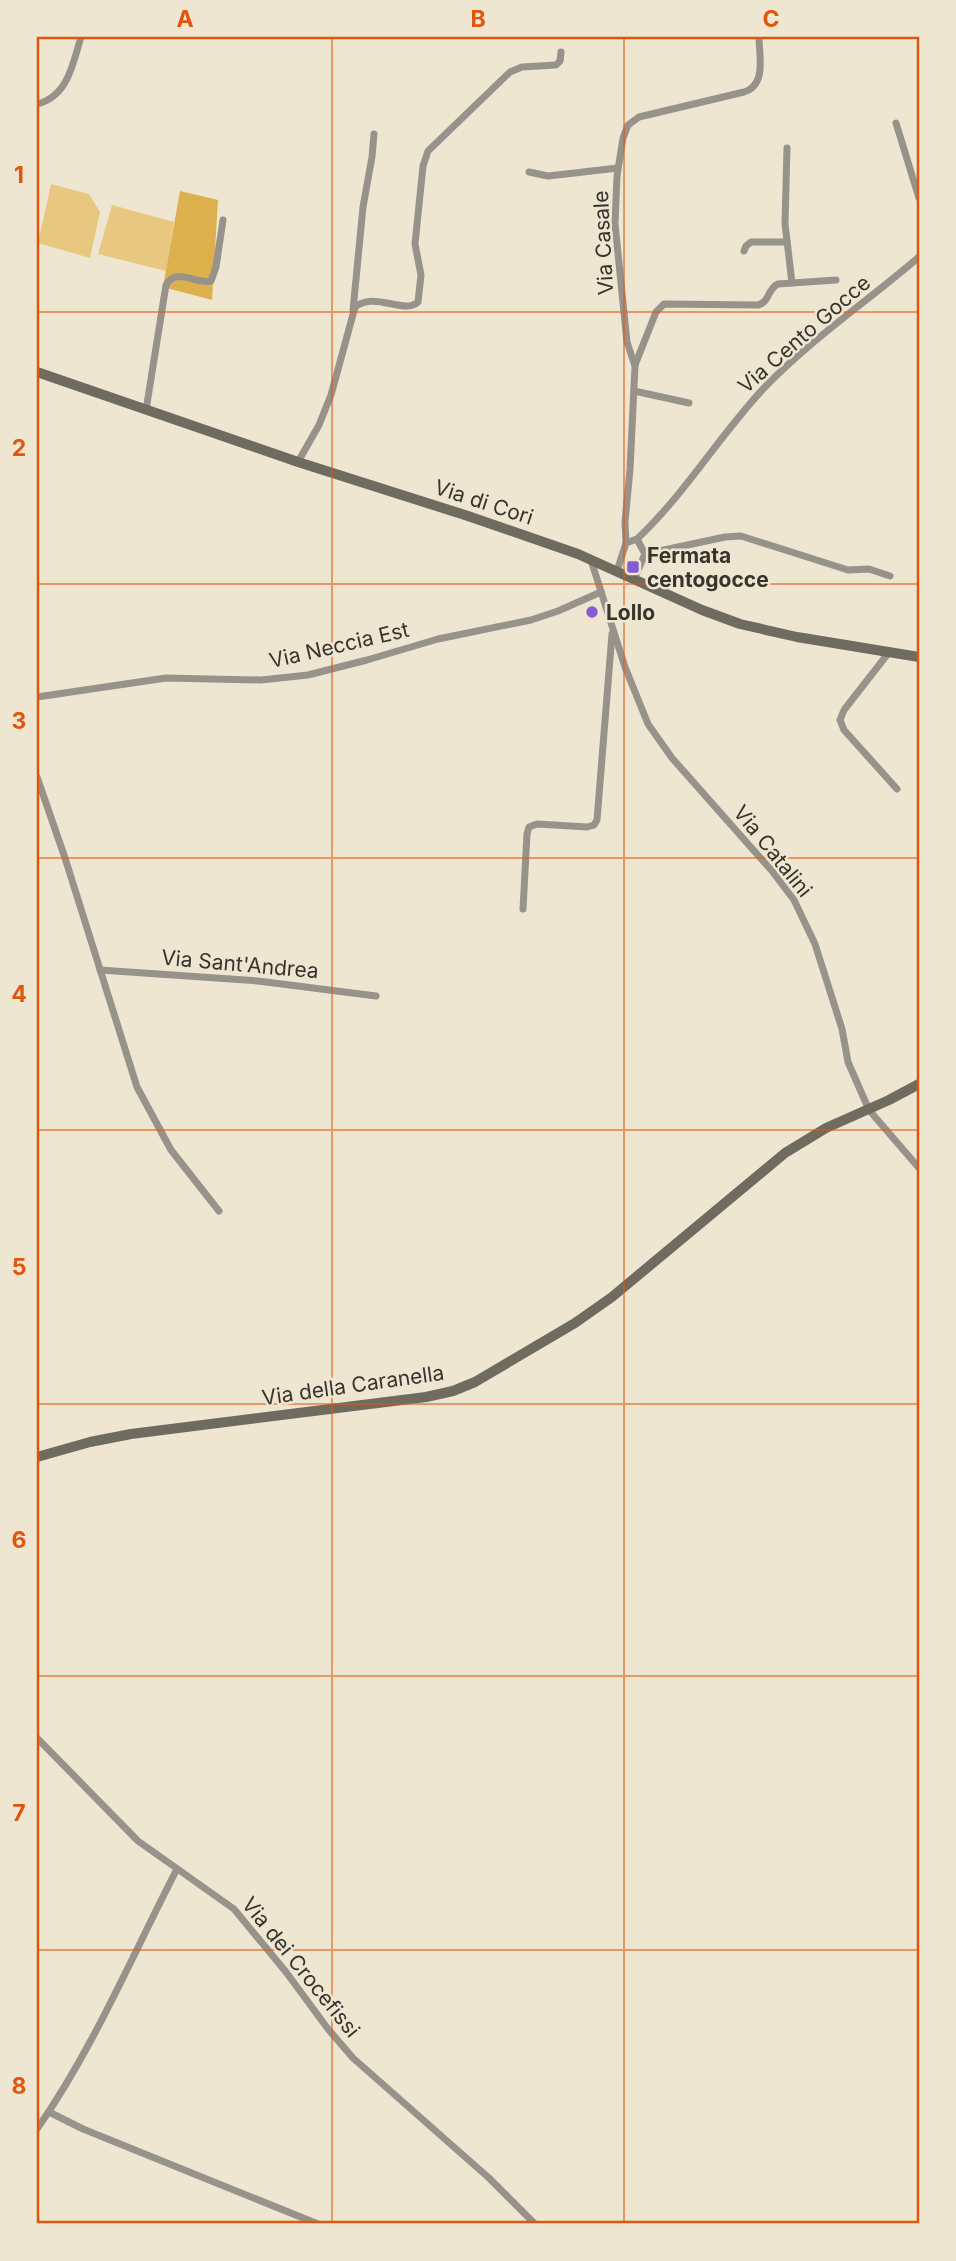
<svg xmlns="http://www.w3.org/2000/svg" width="956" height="2261" viewBox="0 0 956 2261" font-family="Inter,sans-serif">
<rect width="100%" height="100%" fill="#efe6d2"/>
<!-- green -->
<g fill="#e8c781">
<path d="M51,184L89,194L100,212L90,258L38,243Z"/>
<path d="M112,205L174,222L166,271L98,254Z"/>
</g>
<!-- forest -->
<path fill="#dcb04c" d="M180,191L218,200L212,300L163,287Z"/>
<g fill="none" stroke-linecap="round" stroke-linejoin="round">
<!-- street -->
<g stroke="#97938b" stroke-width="7">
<path d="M37,104C68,97 73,63 81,37"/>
<path d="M896,123L919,198"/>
<path d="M787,148L785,224L792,283"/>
<path d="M529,172L548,176L618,168"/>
<path d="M744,251L746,246L751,242H787"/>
<path d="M353,310L363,207L372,157L374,134"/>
<path d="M635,365L656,312L664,304L758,305C770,302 767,289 778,284L836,280"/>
<path d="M634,391L689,403"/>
<path d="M146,410L166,285C177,266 195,285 211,281L216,267L223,220"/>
<path d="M298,462L319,425L331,395L355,307C375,291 404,315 418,302L421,275L415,244L423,166L428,151L510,72L522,67L556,65L560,61L561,52"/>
<path d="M637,539C685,494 719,436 764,388C810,340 869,300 919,257"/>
<path d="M626,543L625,522L630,469L635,366L627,342L615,224L617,176L623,138L628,125L639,117L744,92C767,85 759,56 759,37"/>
<path d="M645,554L725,537L741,536L848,570L869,569L890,576"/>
<path d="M591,560L625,667L648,724L672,758L772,871L794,900L815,944L842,1029L848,1062L869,1110L919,1168"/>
<path d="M617,571L626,543L637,539L645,554L634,579"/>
<path d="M890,651L844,710L840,720L844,730L897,789"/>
<path d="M37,697L166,678L261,680L308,675L367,660L438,639L531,620L558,611L601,592"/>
<path d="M37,777L65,858L137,1087L171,1150L219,1211"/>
<path d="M523,909L527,834L529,827L537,824L587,827L594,825L597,820L612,634"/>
<path d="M100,970L258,981L376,996"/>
<path d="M37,1738L138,1841L234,1909L286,1972L328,2029L353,2058L489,2178L535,2224"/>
<path d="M49,2112L83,2129L318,2224"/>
<path d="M37,2129C93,2049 132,1956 177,1869"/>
</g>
<!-- secondary -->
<g stroke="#706b5f" stroke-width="10">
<path d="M37,372L298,462L468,516L578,554L702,610L740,624L797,637L919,657"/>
<path d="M37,1457L90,1442L131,1434L426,1397L453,1391L475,1382L575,1323L612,1297L785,1153L826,1128L889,1100L919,1084"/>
</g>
</g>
<!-- grid -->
<path fill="none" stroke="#df570e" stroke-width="2" stroke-opacity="0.55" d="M332,37V2224M624,37V2224M37,312H919M37,584H919M37,858H919M37,1130H919M37,1404H919M37,1676H919M37,1950H919"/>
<!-- markers -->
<g fill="#865ad4" stroke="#efe6d2" stroke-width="2.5">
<rect x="626" y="560" width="14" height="14" rx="3.5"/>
<circle cx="592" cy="612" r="7"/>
</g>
<g text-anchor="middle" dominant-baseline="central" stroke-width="5" stroke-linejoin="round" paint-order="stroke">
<!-- street labels -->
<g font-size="21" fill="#38342c" stroke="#efe6d2">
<text transform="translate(603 243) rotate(-93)">Via Casale</text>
<text transform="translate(804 334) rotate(-41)">Via Cento Gocce</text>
<text transform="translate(484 502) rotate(18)">Via di Cori</text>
<text transform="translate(339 645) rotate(-13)">Via Neccia Est</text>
<text transform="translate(773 851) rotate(51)">Via Catalini</text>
<text transform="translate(240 964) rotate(5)">Via Sant'Andrea</text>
<text transform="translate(353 1385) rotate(-8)">Via della Caranella</text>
<text transform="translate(301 1967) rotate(51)">Via dei Crocefissi</text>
</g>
<!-- poi labels -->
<g font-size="21" font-weight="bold" fill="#38342c" stroke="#efe6d2" text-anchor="start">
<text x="647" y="555">Fermata<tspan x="647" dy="24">centogocce</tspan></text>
<text x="606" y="612">Lollo</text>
</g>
</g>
<!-- border -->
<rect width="956" height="2261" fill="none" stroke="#efe6d2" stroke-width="77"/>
<rect x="38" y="38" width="880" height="2184" fill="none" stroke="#df570e" stroke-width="2.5"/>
<g font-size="23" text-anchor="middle" font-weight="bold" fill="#df570e">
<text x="185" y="27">A</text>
<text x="478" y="27">B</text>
<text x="771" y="27">C</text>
<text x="19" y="183">1</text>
<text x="19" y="456">2</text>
<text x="19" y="729">3</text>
<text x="19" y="1002">4</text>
<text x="19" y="1275">5</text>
<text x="19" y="1548">6</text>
<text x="19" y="1821">7</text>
<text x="19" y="2094">8</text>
</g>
</svg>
